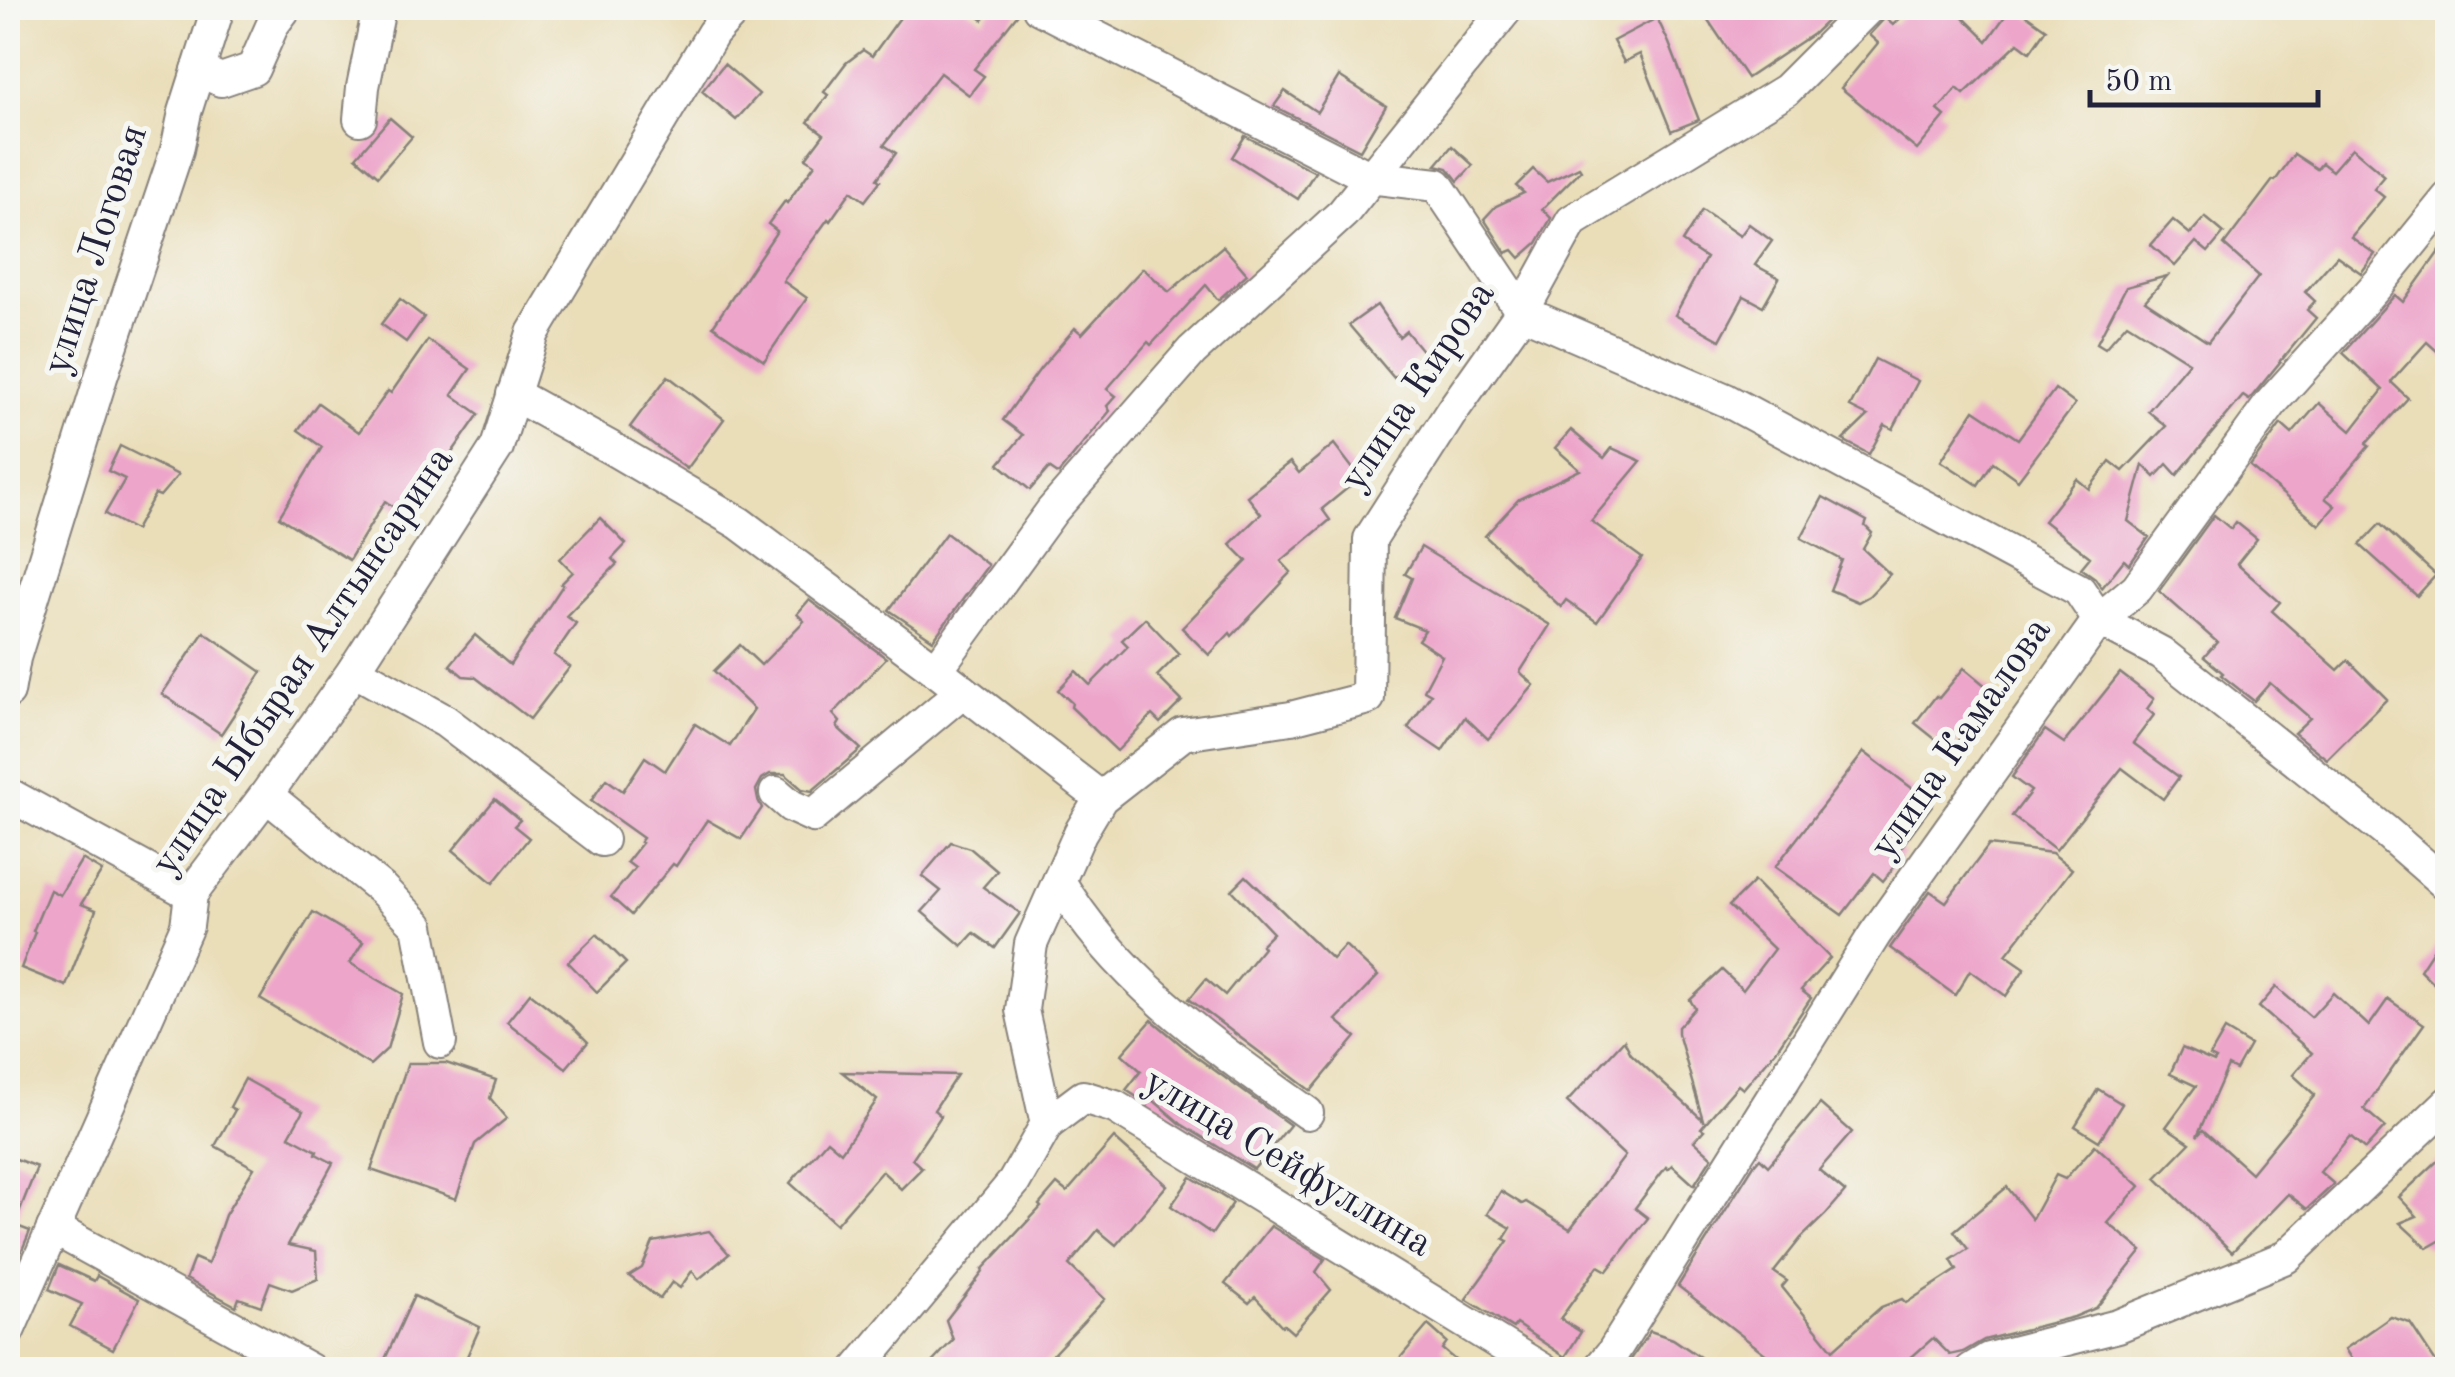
<svg xmlns="http://www.w3.org/2000/svg" width="2455" height="1377" viewBox="0 0 2455 1377" font-family="'Old Standard TT',serif">
<rect width="100%" height="100%" fill="#f6f6f2"/>
<filter id="ink" filterUnits="userSpaceOnUse"><feTurbulence type="fractalNoise" baseFrequency=".01" numOctaves="2"/><feDisplacementMap in="SourceGraphic" scale="20" xChannelSelector="R" yChannelSelector="G"/><feConvolveMatrix kernelMatrix="1 2 1 2 8 2 1 2 1" color-interpolation-filters="sRGB"/></filter>
<filter id="wash" filterUnits="userSpaceOnUse"><feTurbulence type="fractalNoise" baseFrequency=".0048" numOctaves="4" result="noise"/><feDisplacementMap in="SourceGraphic" scale="40" xChannelSelector="R" yChannelSelector="G"/><feGaussianBlur stdDeviation="2.25" result="paint"/><feColorMatrix in="noise" values="0 0 0 0 0 0 0 0 0 0 0 0 0 0 0 0 0 1.4 0 .05"/><feComposite in="paint" operator="in"/></filter>
<g filter="url(#wash)">
<rect width="100%" height="100%" fill="#eadeb9"/>
<g id="blocks">
<!-- building -->
<g fill="#eda5ca">
<path d="M907,8H966L983,20L993,8H1019L1020,11L974,69L984,76L969,95L940,73L884,145L896,153L877,179L880,181L865,201L851,191L830,221L828,219L783,281L807,298L764,361L713,326L777,231L768,224L785,201L787,203L815,164L806,158L824,134L808,122L828,95L824,92L846,63L863,50L872,56Z"/>
<path d="M1700,8H1840L1813,34L1747,78Z"/>
<path d="M1911,8H1954L1987,41L2011,8H2016L2046,29L2030,52L2018,43L1964,94L1957,88L1938,110L1945,116L1917,150L1841,88L1878,43L1869,35L1885,18L1893,25Z"/>
<path d="M1657,18L1669,43L1699,120L1671,131L1640,54L1624,62L1613,41Z"/>
<path d="M724,64L759,94L736,120L702,91Z"/>
<path d="M1339,76L1386,106L1360,150L1274,106L1285,91L1317,112Z"/>
<path d="M390,118L412,137L378,176L356,157Z"/>
<path d="M1245,136L1315,172L1298,199L1232,157Z"/>
<path d="M1452,146L1473,165L1458,181L1448,168L1436,165Z"/>
<path d="M2352,148L2385,176L2374,189L2384,197L2351,237L2375,254L2361,273L2337,256L2305,292L2315,301L2307,310L2316,318L2249,400L2243,396L2177,475L2167,464L2155,477L2143,465L2128,521L2149,537L2129,565L2124,560L2102,588L2095,578L2081,568L2090,557L2044,521L2077,479L2089,489L2110,461L2123,471L2166,426L2148,411L2189,362L2127,323L2105,348L2097,343L2126,287L2167,276L2145,301L2208,342L2259,276L2224,245L2273,180L2275,181L2294,154L2317,169L2322,163L2332,171Z"/>
<path d="M1579,167L1581,170L1542,209L1551,218L1537,243L1520,258L1513,250L1506,253L1484,219L1496,206L1524,193L1516,186L1533,169L1547,182Z"/>
<path d="M1702,210L1740,236L1749,224L1772,241L1755,265L1779,278L1763,306L1744,296L1720,340L1675,315L1706,258L1682,242Z"/>
<path d="M2205,217L2224,233L2208,252L2196,242L2175,266L2151,245L2173,220L2190,234Z"/>
<path d="M2448,239V361L2427,342L2391,382L2408,398L2366,444L2369,446L2325,498L2335,506L2319,525L2250,466L2281,424L2292,434L2319,403L2351,431L2383,390L2343,353L2395,295L2403,302Z"/>
<path d="M1223,246L1247,274L1218,300L1206,285L1151,345L1148,342L1107,389L1116,396L1107,406L1110,411L1058,474L1049,468L1030,490L999,464L1023,435L1003,420L1040,369L1075,328L1082,334L1143,268L1169,292Z"/>
<path d="M400,299L424,317L406,342L381,324Z"/>
<path d="M1377,305L1399,337L1406,331L1424,353L1394,378L1349,325Z"/>
<path d="M428,340L470,369L452,395L479,414L407,517L385,501L349,560L279,517L322,447L298,430L318,403L359,432L388,391L391,393Z"/>
<path d="M1875,359L1918,381L1893,429L1885,425L1869,454L1843,440L1868,416L1850,407Z"/>
<path d="M668,376L724,419L687,469L630,427Z"/>
<path d="M2055,389L2075,404L2018,480L1993,462L1978,485L1941,461L1974,410L2018,439Z"/>
<path d="M1571,430L1604,458L1612,448L1641,461L1591,521L1642,558L1597,622L1566,600L1561,607L1485,536L1519,499L1580,470L1555,448Z"/>
<path d="M1334,444L1360,478L1322,509L1330,520L1281,561L1291,572L1281,582L1282,583L1232,636L1230,633L1209,655L1182,628L1247,561L1230,544L1261,514L1247,496L1290,462L1299,473Z"/>
<path d="M120,446L178,475L160,496L155,494L135,530L105,514L125,479L108,471Z"/>
<path d="M1823,497L1867,521L1865,526L1872,533L1863,549L1890,574L1869,596L1858,602L1830,590L1842,560L1801,538Z"/>
<path d="M2214,515L2231,529L2236,522L2257,539L2237,564L2280,602L2272,611L2338,670L2348,660L2387,699L2327,759L2294,733L2310,718L2270,683L2254,701L2221,675L2223,673L2204,657L2217,642L2159,591Z"/>
<path d="M600,518L626,544L612,559L617,564L566,616L576,623L554,655L570,667L530,719L475,677L463,676L450,665L475,635L510,665L563,585L561,584L573,572L560,559Z"/>
<path d="M2380,524L2436,575L2417,596L2360,545Z"/>
<path d="M946,533L988,565L933,640L889,610Z"/>
<path d="M1421,547L1550,625L1520,672L1534,685L1488,739L1465,717L1442,751L1408,728L1431,694L1424,690L1442,656L1418,640L1425,630L1395,618L1412,578L1405,574Z"/>
<path d="M809,600L886,658L833,714L840,722L837,727L861,749L812,791L802,789L785,774H770L762,779L756,790L758,800L762,808L741,839L707,820L676,866L673,864L631,915L611,897L635,868L627,862L642,843L640,842L643,838L591,801L606,779L623,791L645,757L665,771L695,724L730,746L754,709L714,671L740,645L761,665L804,621L797,614Z"/>
<path d="M1145,618L1179,654L1157,676L1182,701L1160,723L1152,715L1117,751L1071,707L1072,703L1058,690L1076,671L1090,685L1128,646L1122,640Z"/>
<path d="M204,632L262,672L221,734L162,694Z"/>
<path d="M1964,668L1993,692L1968,721L1971,723L1950,751L1915,723L1936,696L1939,698Z"/>
<path d="M2120,673L2154,699L2147,709L2154,715L2133,743L2179,777L2163,799L2122,768L2056,850L2012,816L2031,791L2012,777L2045,730L2064,743Z"/>
<path d="M1864,752L1933,804L1899,850L1904,854L1883,881L1874,873L1842,915L1775,867Z"/>
<path d="M495,799L520,820L514,826L529,838L493,883L453,850Z"/>
<path d="M951,842L970,848L997,871L983,887L1020,913L995,948L974,933L962,946L922,912L941,891L922,876Z"/>
<path d="M1989,845L2052,853L2072,869L2006,955L2025,968L2006,996L1970,970L1955,995L1890,948L1930,891L1946,902Z"/>
<path d="M82,859L102,871L81,904L96,910L66,986L21,968L35,932L33,931L50,890L60,895Z"/>
<path d="M1246,876L1332,959L1345,945L1378,976L1336,1020L1356,1037L1311,1091L1189,999L1206,979L1225,995L1263,948L1261,945L1273,933L1232,890Z"/>
<path d="M1754,881L1830,958L1801,990L1811,998L1777,1049L1743,1089L1738,1085L1701,1128L1704,1130L1694,1141L1712,1157L1694,1185L1672,1165L1668,1169L1666,1167L1635,1208L1648,1218L1607,1271L1598,1266L1560,1319L1581,1332L1565,1357L1516,1324L1513,1328L1466,1299L1508,1241L1504,1239L1511,1228L1487,1214L1501,1191L1522,1204L1526,1202L1570,1229L1625,1156L1567,1102L1624,1040L1631,1054L1703,1120L1678,1033V1027L1695,1008L1690,1000L1722,970L1743,990L1774,949L1729,906Z"/>
<path d="M313,912L363,942L350,963L403,994L387,1049L370,1065L260,999Z"/>
<path d="M2448,927V998L2420,970Z"/>
<path d="M597,934L626,963L597,992L568,962Z"/>
<path d="M2276,987L2311,1017L2333,993L2369,1026L2388,999L2424,1024L2364,1109L2385,1127L2365,1149L2350,1136L2320,1172L2334,1184L2307,1209L2288,1194L2232,1252L2156,1178L2190,1143L2166,1127L2196,1086L2170,1074L2182,1048L2214,1062L2216,1059L2210,1056L2225,1030L2250,1045L2236,1070L2228,1066L2197,1136L2203,1130L2251,1173L2315,1095L2293,1075L2312,1053L2259,1007Z"/>
<path d="M530,993L571,1025L588,1042L566,1068L507,1022Z"/>
<path d="M1152,1020L1191,1053L1290,1125L1254,1169L1181,1124L1152,1099L1148,1104L1126,1090L1141,1071L1122,1054Z"/>
<path d="M408,1063H446L496,1080L490,1098L507,1118L475,1144L456,1199L371,1170Z"/>
<path d="M842,1072L957,1075L934,1110L941,1116L912,1159L922,1168L901,1189L882,1171L836,1224L790,1183L827,1140L841,1152L877,1100Z"/>
<path d="M245,1079L303,1111L289,1136L317,1151L316,1154L333,1163L288,1245L316,1251L318,1279L292,1290L270,1282L261,1306L239,1298L236,1306L186,1279L194,1258L208,1264L225,1215L254,1168L215,1146L235,1110L230,1107Z"/>
<path d="M2098,1089L2122,1104L2099,1141L2075,1126Z"/>
<path d="M1820,1104L1852,1132L1819,1170L1845,1192L1825,1215L1801,1238L1774,1272L1787,1281L1782,1287L1833,1350L1881,1307L1902,1299L1906,1303L1957,1270L1951,1260L1968,1249L1954,1231L2007,1187L2032,1219L2056,1175L2065,1179L2095,1145L2140,1186L2108,1223L2142,1251L2096,1308L2074,1317L1984,1340L1963,1352L1950,1355L1933,1338L1897,1370H1786L1678,1286L1754,1165L1760,1158L1768,1166Z"/>
<path d="M1114,1138L1167,1185L1116,1245L1098,1230L1069,1265L1105,1299L1038,1370H925L953,1340L946,1320L983,1272L982,1270L1041,1207L1039,1205L1057,1184L1067,1192Z"/>
<path d="M2448,1151V1236L2427,1248L2400,1223L2417,1216L2399,1197Z"/>
<path d="M8,1156L37,1167L14,1225L30,1231L8,1283Z"/>
<path d="M1191,1177L1233,1203L1212,1234L1171,1206Z"/>
<path d="M1271,1226L1325,1259L1316,1272L1331,1290L1293,1333L1284,1325L1282,1326L1255,1297L1249,1303L1225,1284Z"/>
<path d="M709,1231L729,1254L699,1279L692,1271L680,1288L672,1282L660,1299L629,1276L642,1268L653,1242Z"/>
<path d="M59,1265L94,1281L97,1276L139,1299L113,1349L70,1326L82,1304L49,1289Z"/>
<path d="M414,1296L480,1327L461,1370H380Z"/>
<path d="M2391,1317L2410,1323L2441,1370H2358L2345,1349Z"/>
<path d="M1428,1325L1447,1342L1442,1349L1467,1370H1390Z"/>
<path d="M1650,1331L1673,1339L1719,1370H1624Z"/>
</g>
</g>
</g>
<g filter="url(#ink)">
<use href="#blocks" fill-opacity="0" stroke="#86807a" stroke-width="2.5"/>
<g fill="none" stroke-linecap="round" stroke-linejoin="round">
<defs>
<g id="minor">
<path d="M1039,8L1369,177L1437,185L1522,312L1726,400L2079,590L2099,620L2161,653L2385,831L2448,886"/>
<path d="M198,70L221,80L253,69L273,24L285,8"/>
<path d="M360,119L363,87L379,8"/>
<path d="M513,394L611,448L739,523L936,670L1101,798"/>
<path d="M354,670L445,721L602,840"/>
<path d="M936,670L1052,511L1192,351L1343,213L1507,8"/>
<path d="M8,692L14,658L101,377L177,150L185,112L218,8"/>
<path d="M776,793L791,806L813,816L963,691"/>
<path d="M8,794L191,894"/>
<path d="M266,795L382,889L418,926L440,1042"/>
<path d="M1059,881C1117,980 1215,1047 1307,1113"/>
<path d="M1047,1124L1022,1010L1031,944L1080,833L1101,798L1183,734L1291,718L1368,698L1370,539L1452,411L1522,312L1572,221L1786,90L1868,8"/>
<path d="M53,1228L310,1370"/>
<path d="M8,1331L187,926L191,894L266,795L354,670L497,447L533,333L713,33L736,8"/>
<path d="M857,1370L1014,1182L1047,1124L1083,1097L1115,1107L1543,1370"/>
<path d="M1598,1370L1613,1352L1875,934L2099,620L2137,588L2272,402L2379,283L2448,198"/>
<path d="M1971,1370L1989,1359L2118,1326L2286,1257L2448,1103"/>
</g>
</defs>
<!-- minor casing -->
<use href="#minor" stroke="#86807a" stroke-width="36"/>
<!-- minor -->
<use href="#minor" stroke="#fff" stroke-width="32"/>
</g>
</g>
<g text-anchor="middle" dominant-baseline="central" stroke-width="10" stroke-linejoin="round" paint-order="stroke">
<!-- street labels -->
<g font-size="40" fill="#22223b" stroke="#f6f6f2">
<text transform="translate(97 250) rotate(-72)">улица Логовая</text>
<text transform="translate(1419 387) rotate(-56)">улица Кирова</text>
<text transform="translate(304 662) rotate(-56)">улица Ыбырая Алтынсарина</text>
<text transform="translate(1962 739) rotate(-55)">улица Камалова</text>
<text transform="translate(1287 1164) rotate(31)">улица Сейфуллина</text>
</g>
</g>
<!-- margin -->
<rect width="2455" height="1377" fill="none" stroke="#f6f6f2" stroke-width="40"/>
<!-- scale -->
<path d="M2090 90v15h228v-15" fill="none" stroke="#22223b" stroke-width="5"/>
<text x="2105" y="90" font-size="30" fill="#22223b" stroke="#f6f6f2" stroke-width="8" paint-order="stroke">50 m</text>
</svg>
